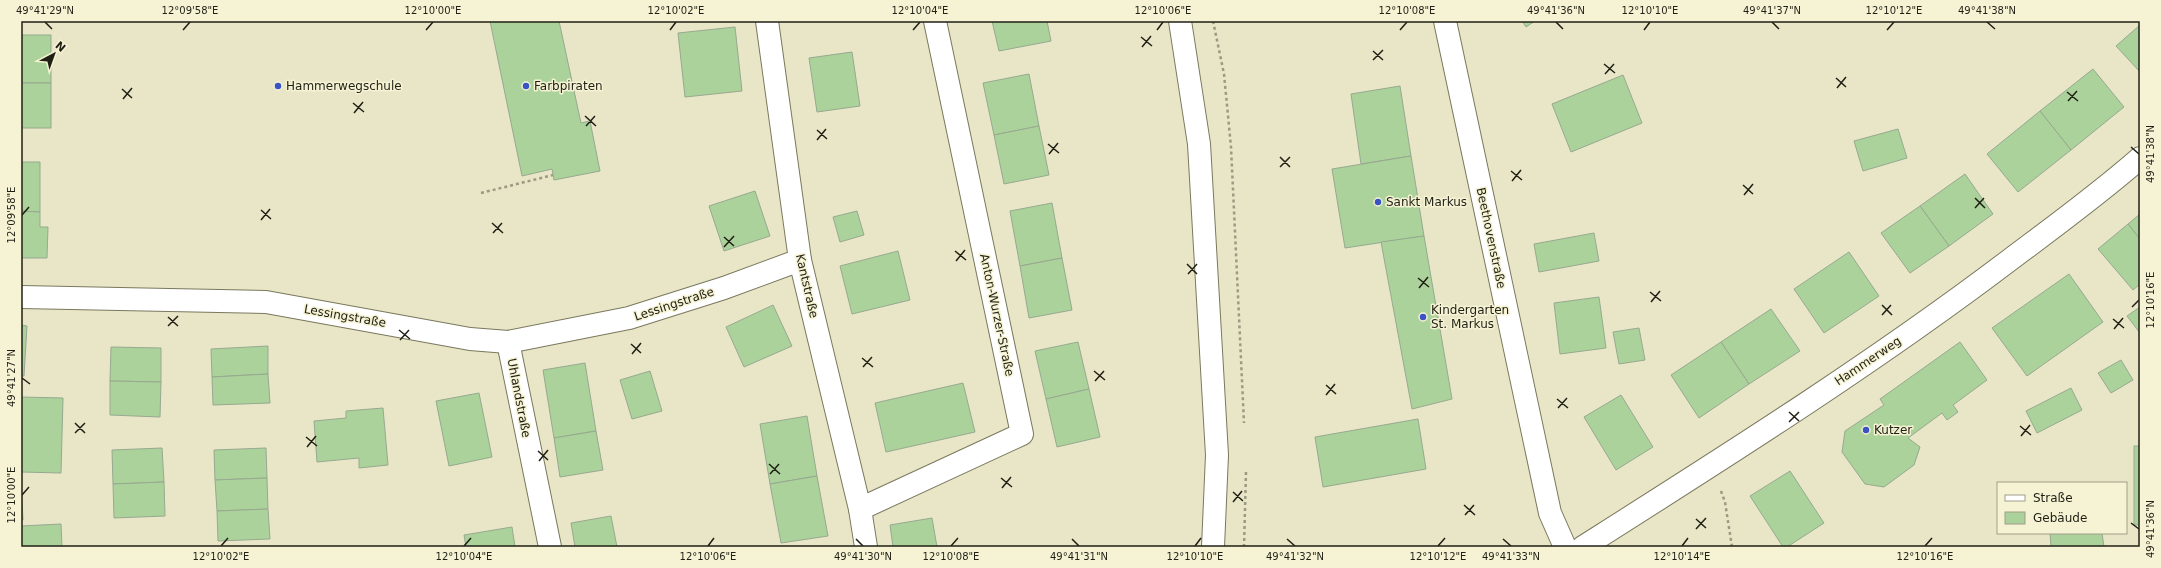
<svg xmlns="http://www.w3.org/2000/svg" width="2161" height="568" viewBox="0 0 2161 568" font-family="'DejaVu Sans',sans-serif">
<rect width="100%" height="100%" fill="#e8e6c7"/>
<!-- building -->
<g fill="#abd29b" stroke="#97a990">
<path d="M490,21H559L581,123L590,121L600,171L554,180L552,169L522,176Z"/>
<path d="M992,21H1047L1051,41L999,51Z"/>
<path d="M1522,21H1535L1526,27Z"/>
<path d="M2140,25V72L2116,46Z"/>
<path d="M735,27L742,91L685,97L678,33Z"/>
<rect x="21" y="35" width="30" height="48"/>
<path d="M852,52L860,106L817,112L809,58Z"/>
<path d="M2093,69L2124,107L2071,150L2040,111Z"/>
<path d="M1029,74L1039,126L994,135L983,83Z"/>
<path d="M1623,75L1642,123L1571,152L1552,104Z"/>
<rect x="21" y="83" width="30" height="45"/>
<path d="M1400,86L1411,156L1361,164L1351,94Z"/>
<path d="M2040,111L2071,150L2018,192L1987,154Z"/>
<path d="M1039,126L1049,175L1004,184L994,135Z"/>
<path d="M1898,129L1907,158L1863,171L1854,141Z"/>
<path d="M1411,156L1424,236L1345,248L1332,169Z"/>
<path d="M21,162H40V212L21,211Z"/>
<path d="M1965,174L1993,214L1949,246L1920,206Z"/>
<path d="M755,191L770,236L724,251L709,206Z"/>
<path d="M1052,203L1062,258L1020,266L1010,211Z"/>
<path d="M1920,206L1949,246L1910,273L1881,233Z"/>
<path d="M21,211L40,212V227H48L47,258H21Z"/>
<path d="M857,211L864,235L840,242L833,217Z"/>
<path d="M2140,214V239L2128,224Z"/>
<path d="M2128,224L2140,239V284L2133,290L2098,249Z"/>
<path d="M1594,233L1599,261L1539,272L1534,244Z"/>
<path d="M1424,236L1452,399L1412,409L1381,242Z"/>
<path d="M898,251L910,300L852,314L840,266Z"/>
<path d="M1849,252L1879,296L1824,333L1794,289Z"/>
<path d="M1062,258L1072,310L1029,318L1020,266Z"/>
<path d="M2069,274L2103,322L2027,376L1992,328Z"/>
<path d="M1599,297L1606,348L1560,354L1554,303Z"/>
<path d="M773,305L792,346L744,367L726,327Z"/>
<path d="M2140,307V333L2127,316Z"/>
<path d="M1771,309L1800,351L1749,384L1721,342Z"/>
<path d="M21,325L27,326L24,376H21Z"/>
<path d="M1639,328L1645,360L1619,364L1613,332Z"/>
<path d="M1078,342L1089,389L1046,399L1035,351Z"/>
<path d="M1721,342L1749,384L1699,418L1671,375Z"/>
<path d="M1960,342L1987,380L1953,405L1958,412L1947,420L1942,413L1908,438L1920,447L1914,465L1884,487L1865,484L1842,452L1845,431L1884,405L1880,399Z"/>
<path d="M268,346V374L212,377L211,349Z"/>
<path d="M111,347L161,348V382L110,381Z"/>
<path d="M2121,360L2133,380L2111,393L2098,373Z"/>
<path d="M585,363L596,431L554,438L543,370Z"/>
<path d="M650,371L662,411L632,419L620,380Z"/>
<path d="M268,374L270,403L213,405L212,377Z"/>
<path d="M110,381L161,382L160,417L110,415Z"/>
<path d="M963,383L975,432L886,452L875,403Z"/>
<path d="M2071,388L2082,410L2037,433L2026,411Z"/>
<path d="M1089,389L1100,437L1057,447L1046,399Z"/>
<path d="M479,393L492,457L449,466L436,401Z"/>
<path d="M1621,395L1653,447L1616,470L1584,417Z"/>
<path d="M21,397L63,398L61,473L21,472Z"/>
<path d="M383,408L388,465L359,468V458L317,462L314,421L346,418V411Z"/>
<path d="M807,416L817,476L770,484L760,424Z"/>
<path d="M1418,419L1426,469L1323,487L1315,437Z"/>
<path d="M596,431L603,470L560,477L554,438Z"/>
<rect x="2134" y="446" width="6" height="79"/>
<path d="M162,448L164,482L113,484L112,450Z"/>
<path d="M266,448L267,478L215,480L214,450Z"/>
<path d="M1790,471L1824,523L1787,547H1783L1750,496Z"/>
<path d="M817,476L828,536L781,543L770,484Z"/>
<path d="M267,478L268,509L217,511L215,480Z"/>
<path d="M164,482L165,516L114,518L113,484Z"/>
<path d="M21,483L23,520H21Z"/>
<path d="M268,509L270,539L218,541L217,511Z"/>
<path d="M611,516L617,547H575L571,523Z"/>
<path d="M932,518L937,547H893L890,525Z"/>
<path d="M61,524L62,547H21V526Z"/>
<path d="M512,527L515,547H466L464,535Z"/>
<path d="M2050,533H2102L2104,547H2051Z"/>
</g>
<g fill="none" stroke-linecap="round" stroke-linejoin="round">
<defs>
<g id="minor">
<path d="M767,21L800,260L860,509L866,547"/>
<path d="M1445,21L1550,513L1565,547"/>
<path d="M21,297L266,302L470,339L508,342L629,318L724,288L800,260"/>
<path d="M508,342L550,547"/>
<path d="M860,509L1022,434L935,21"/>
<path d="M1583,547C1728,455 1874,363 2011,259C2055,226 2099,194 2140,158"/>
</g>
<path id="primary" d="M1180,21L1199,144L1217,455L1213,547"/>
</defs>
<!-- minor casing -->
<use href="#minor" stroke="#7a785d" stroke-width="24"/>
<!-- primary casing -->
<use href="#primary" stroke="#7a785d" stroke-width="24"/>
<!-- path -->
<g stroke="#9c9a83" stroke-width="2.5" stroke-dasharray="3 3" stroke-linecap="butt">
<path d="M1213,21L1224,74L1231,147L1244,423"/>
<path d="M481,193L553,175"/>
<path d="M1721,491L1725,502L1732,547"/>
<path d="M1244,547L1246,472"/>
</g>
<!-- minor -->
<use href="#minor" stroke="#fff" stroke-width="22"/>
<!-- primary -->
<use href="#primary" stroke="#fff" stroke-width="22"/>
</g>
<!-- ticks -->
<path fill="none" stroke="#201f14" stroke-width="1.5" d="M45,22L52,29M1556,22L1563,29M1772,22L1779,29M1987,22L1995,29M183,30L190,22M426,30L433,22M670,30L676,22M913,30L920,22M1157,30L1163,22M1400,30L1407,22M1644,30L1650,22M1887,30L1894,22M1141,37L1152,46M1142,47L1151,36M1373,51L1383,60M1373,60L1383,50M1604,64L1615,73M1605,74L1614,64M1836,78L1846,87M1837,88L1846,77M122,89L132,98M2067,92L2078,101M123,99L132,88M2068,101L2077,91M353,103L364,112M354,113L363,102M585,116L596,126M586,126L595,116M817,130L827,139M817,140L826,129M1048,144L1059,153M2131,147L2139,154M1049,154L1058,143M1280,157L1290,167M1280,167L1290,157M1511,171L1522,180M1512,181L1521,170M1743,185L1753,194M1744,195L1753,184M1975,198L1985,208M1975,208L1984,198M261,210L271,219M22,215L29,207M261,220L270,209M492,223L503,233M493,233L502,223M724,237L734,246M724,247L734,236M955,251L966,260M956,261L965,250M1187,264L1197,274M1188,274L1197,264M1418,278L1429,287M1419,288L1428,277M1650,292L1661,301M1651,302L1660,291M1882,305L1892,315M2132,307L2139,300M1882,315L1891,305M168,317L178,326M2113,319L2124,328M168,326L178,316M2114,329L2123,318M399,330L410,339M400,340L409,330M631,344L641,353M632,354L641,343M862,358L873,367M863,367L872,357M1094,371L1105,380M22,378L30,384M1095,381L1104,371M1326,385L1336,394M1326,395L1335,384M1557,399L1568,408M1558,408L1567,398M1789,412L1799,421M1789,422L1799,412M75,423L85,433M2020,426L2031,435M75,433L85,423M2021,436L2030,425M306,437L317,446M307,447L316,436M538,451L548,460M539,461L548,450M769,464L780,474M770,474L779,464M1001,478L1012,487M1002,488L1011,477M1233,492L1243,501M22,495L29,487M1233,502L1242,491M1464,505L1475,515M1465,515L1474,505M1696,519L1706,528M2131,523L2139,529M1696,529L1706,518M856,539L863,546M1072,539L1079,546M1287,539L1295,546M1503,539L1511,546M221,546L228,538M464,546L471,538M708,546L714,538M951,546L958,538M1195,546L1201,538M1438,546L1445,538M1682,546L1688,538M1925,546L1932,538"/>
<!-- markers -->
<g fill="#3953c5" stroke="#f5f3d4" stroke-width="1.5">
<circle cx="278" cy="86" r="4"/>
<circle cx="526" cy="86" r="4"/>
<circle cx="1378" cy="202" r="4"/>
<circle cx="1423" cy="317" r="4"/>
<circle cx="1866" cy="430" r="4"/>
</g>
<g text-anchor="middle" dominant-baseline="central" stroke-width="3" stroke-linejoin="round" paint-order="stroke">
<!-- poi labels -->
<g font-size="12" fill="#201f14" stroke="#f5f3d4" text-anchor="start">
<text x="286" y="86">Hammerwegschule</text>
<text x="534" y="86">Farbpiraten</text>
<text x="1386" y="202">Sankt Markus</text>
<text x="1431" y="310">Kindergarten<tspan x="1431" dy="14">St. Markus</tspan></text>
<text x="1874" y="430">Kutzer</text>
</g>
<!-- street labels -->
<g font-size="12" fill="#201f14" stroke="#f5f3d4">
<text transform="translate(1491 238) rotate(78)">Beethovenstraße</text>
<text transform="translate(807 286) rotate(77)">Kantstraße</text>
<text transform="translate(674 304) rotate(-18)">Lessingstraße</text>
<text transform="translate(997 315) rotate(78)">Anton-Wurzer-Straße</text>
<text transform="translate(345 316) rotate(10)">Lessingstraße</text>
<text transform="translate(1868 361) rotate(-34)">Hammerweg</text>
<text transform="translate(519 398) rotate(79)">Uhlandstraße</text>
</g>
</g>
<!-- border -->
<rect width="2161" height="568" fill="none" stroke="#f5f3d4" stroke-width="44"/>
<!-- legend -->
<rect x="1997" y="482" width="130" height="52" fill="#f5f3d4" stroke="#a09e87"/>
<rect x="2005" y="495" width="20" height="6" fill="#ffffff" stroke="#a09e87"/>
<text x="2033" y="502" font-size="12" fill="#201f14">Straße</text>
<rect x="2005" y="512" width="20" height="12" fill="#abd29b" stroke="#a09e87"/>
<text x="2033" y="522" font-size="12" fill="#201f14">Gebäude</text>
<!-- north arrow -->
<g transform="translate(54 54) rotate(41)" stroke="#f5f3d4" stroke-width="3" paint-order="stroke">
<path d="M0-3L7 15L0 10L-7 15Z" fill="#201f14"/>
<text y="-6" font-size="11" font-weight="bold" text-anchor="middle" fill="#201f14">N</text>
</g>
<rect x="22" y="22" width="2117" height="524" fill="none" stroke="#201f14" stroke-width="1.5"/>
<g font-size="10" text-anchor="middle" fill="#201f14">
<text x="45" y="14">49°41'29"N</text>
<text x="190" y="14">12°09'58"E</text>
<text x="433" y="14">12°10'00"E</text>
<text x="676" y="14">12°10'02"E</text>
<text x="920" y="14">12°10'04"E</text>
<text x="1163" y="14">12°10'06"E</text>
<text x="1407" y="14">12°10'08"E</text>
<text x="1556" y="14">49°41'36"N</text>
<text x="1650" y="14">12°10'10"E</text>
<text x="1772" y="14">49°41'37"N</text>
<text x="1894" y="14">12°10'12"E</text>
<text x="1987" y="14">49°41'38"N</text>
<text transform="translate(2150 154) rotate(-90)" y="4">49°41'38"N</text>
<text transform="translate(11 215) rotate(-90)" y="4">12°09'58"E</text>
<text transform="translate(2150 300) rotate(-90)" y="4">12°10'16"E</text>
<text transform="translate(11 378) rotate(-90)" y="4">49°41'27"N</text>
<text transform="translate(11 495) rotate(-90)" y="4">12°10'00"E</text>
<text transform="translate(2150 529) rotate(-90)" y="4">49°41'36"N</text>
<text x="221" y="560">12°10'02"E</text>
<text x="464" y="560">12°10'04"E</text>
<text x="708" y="560">12°10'06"E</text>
<text x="863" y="560">49°41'30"N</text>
<text x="951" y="560">12°10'08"E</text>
<text x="1079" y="560">49°41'31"N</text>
<text x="1195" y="560">12°10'10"E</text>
<text x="1295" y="560">49°41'32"N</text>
<text x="1438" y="560">12°10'12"E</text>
<text x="1511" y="560">49°41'33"N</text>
<text x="1682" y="560">12°10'14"E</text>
<text x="1925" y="560">12°10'16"E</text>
</g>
</svg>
